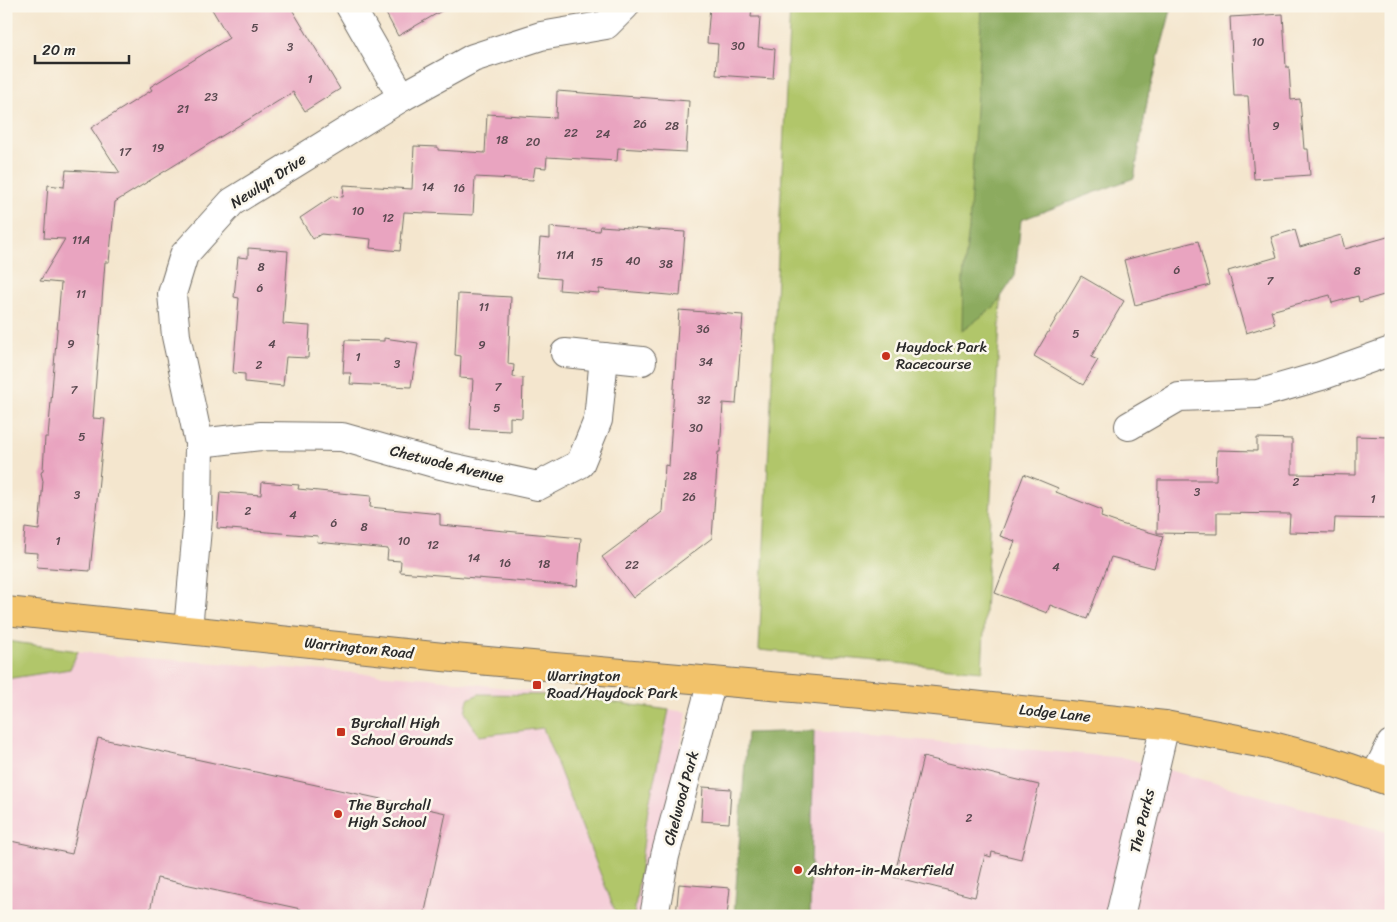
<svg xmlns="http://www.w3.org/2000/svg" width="1397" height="922" viewBox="0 0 1397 922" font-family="Sriracha,sans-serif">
<rect width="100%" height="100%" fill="#fbf7ec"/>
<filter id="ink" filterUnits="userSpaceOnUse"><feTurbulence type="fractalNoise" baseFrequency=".02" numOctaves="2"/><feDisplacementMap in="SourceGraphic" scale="10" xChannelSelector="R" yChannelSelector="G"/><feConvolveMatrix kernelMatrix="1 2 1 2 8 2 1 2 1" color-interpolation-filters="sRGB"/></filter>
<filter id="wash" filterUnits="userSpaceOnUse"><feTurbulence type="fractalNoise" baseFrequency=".0096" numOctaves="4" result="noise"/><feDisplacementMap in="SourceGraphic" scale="20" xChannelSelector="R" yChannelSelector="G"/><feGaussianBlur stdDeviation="1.12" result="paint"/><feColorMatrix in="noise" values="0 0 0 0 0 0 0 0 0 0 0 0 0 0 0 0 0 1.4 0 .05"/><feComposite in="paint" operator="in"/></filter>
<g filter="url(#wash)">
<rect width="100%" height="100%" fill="#f4e6ce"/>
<!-- built -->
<g fill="#f5cfd9">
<path d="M6,641L104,655L428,678L687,712L651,916H6Z"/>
<path d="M814,731L1126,758L1391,833V916H810Z"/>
</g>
<!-- green -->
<g fill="#b1c66b" stroke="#6e784b">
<path d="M790,6H1172L1148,96L1134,178L1007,186L982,671L759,650Z"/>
<path d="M6,641L78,651L70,669L6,679Z"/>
<path d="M479,694L560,695L669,710L648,809L634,916H617L543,728L479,736L465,712L468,699Z"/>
</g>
<!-- forest -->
<g fill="#8cab5f" stroke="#5c6b45">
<path d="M982,6H1172L1148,96L1134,178L1021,220L1015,276L995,306L962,331L963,278L969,228Z"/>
<path d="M814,731L810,916H734L747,733Z"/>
</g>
<g id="blocks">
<!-- building -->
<g fill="#e9a4c0">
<path d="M210,6H290L340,89L305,111L293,92L115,202L109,262H105L93,418L105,419L90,571L37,567L38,553L23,552L25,528L39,530L43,481L41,473L43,470L45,437H48L61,283L40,281L65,239L44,238L48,185L64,187L66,170L120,173L91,128L152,90L150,87L229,38Z"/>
<path d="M382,6H450L398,36Z"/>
<path d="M710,6H752L751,17H760L758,47L775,49L773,79L716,75L718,44L707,43Z"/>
<path d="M1283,14L1286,67H1289L1291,100L1300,99L1304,149H1308L1310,175L1254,179L1248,96H1234L1230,17Z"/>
<path d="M557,91L689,101L686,152L618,148L617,161L547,157L546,168L535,167L533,180L475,177L473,215L404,212L400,251L370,248L371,239L321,234L313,239L300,218L333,196L343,197L344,185L412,189L414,146L438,147V150L485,153L487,114L556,118Z"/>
<path d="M600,226L685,232L680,296L599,289V293L559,290L560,279L537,277L540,238L550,239V227L599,231Z"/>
<path d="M1295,230L1300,247L1341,235L1345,249L1391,236V293L1359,302L1358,296L1332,303L1330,295L1271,311L1275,324L1246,333L1228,271L1277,257L1271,237Z"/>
<path d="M1198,241L1210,285L1135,305L1124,260Z"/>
<path d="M248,248L288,251L283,324L310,326L308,358L286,357L283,386L245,382V374L233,373L239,298L234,297L238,257L248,258Z"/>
<path d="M1081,276L1124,301L1091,357L1098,360L1083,385L1034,356Z"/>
<path d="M458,294L511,297L508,364L514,365L513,377L523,378L522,418L510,417V431L470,429L473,379L460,378L461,356L455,355Z"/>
<path d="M679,310L743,315L736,404L723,403L720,452H718L712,538L633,598L602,557L662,512L665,465L669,466Z"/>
<path d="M384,338L418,343L411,387L350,384L351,373H343L345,340L384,341Z"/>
<path d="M1356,436L1389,437L1388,463H1391V519L1335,518L1334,533L1289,532L1290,514L1217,513V534L1157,533L1158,480H1216L1217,450L1257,451V438L1292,439V474L1356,475Z"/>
<path d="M1024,474L1058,488L1056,492L1102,510L1101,517L1121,524L1163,536L1154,568L1111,557L1087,619L1050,605L1047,613L995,593L1015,541L1000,536Z"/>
<path d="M262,482L299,485L298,489L371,496L370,507L440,514V525L581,538L577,586L400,572L401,561L387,560L388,549L317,542L318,536L217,528L220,492L261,495Z"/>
<path d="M98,738L446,813L424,916H299L301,909L157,878L149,916H6V840L72,854Z"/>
<path d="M923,757L1039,785L1021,859L992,852L991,857L985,855L975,897L894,877Z"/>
<path d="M703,787L731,789L729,823L701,821Z"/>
<path d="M679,884L730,888L727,916H676Z"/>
</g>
</g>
</g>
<g filter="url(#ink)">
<use href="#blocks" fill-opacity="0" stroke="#716c64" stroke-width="1"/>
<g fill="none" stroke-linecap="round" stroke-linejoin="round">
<defs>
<g id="street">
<path d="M350,6L402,97"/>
<path d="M565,353L642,361"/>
<path d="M1129,426L1179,397L1258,394L1321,376L1391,351"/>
<path d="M199,443L261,436L342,437L441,465L538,486L580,464L598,420L604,357"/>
<path d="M188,630L198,517L199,443L176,336L172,294L184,255L232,202L402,97L473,58L541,36L606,25L625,6"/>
<path d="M1375,776L1391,744"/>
<path d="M654,916L665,856L712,681"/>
<path d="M1120,916L1165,725"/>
</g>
<path id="primary" d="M6,611L443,657L905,698L1165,725L1269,745L1329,761L1391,782"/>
</defs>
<!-- street casing -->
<use href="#street" stroke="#716c64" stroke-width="30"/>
<!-- primary casing -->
<use href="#primary" stroke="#716c64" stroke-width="30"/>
<!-- street -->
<use href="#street" stroke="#fff" stroke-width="28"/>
<!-- primary -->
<use href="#primary" stroke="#f2c26a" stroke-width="28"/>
</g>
</g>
<!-- markers -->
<g fill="#c8321e" stroke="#fbf7ec" stroke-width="2">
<circle cx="886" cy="356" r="5"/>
<rect x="532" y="680" width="10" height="10" rx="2.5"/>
<rect x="336" y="727" width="10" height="10" rx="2.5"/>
<circle cx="338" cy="814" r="5"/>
<circle cx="798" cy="870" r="5"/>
</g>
<g text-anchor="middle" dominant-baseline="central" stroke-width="5" stroke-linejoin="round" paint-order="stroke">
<!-- number labels -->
<g font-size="12" fill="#5a4950">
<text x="255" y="28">5</text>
<text x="1258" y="42">10</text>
<text x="738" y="46">30</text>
<text x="290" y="47">3</text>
<text x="310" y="79">1</text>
<text x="211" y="97">23</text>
<text x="183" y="109">21</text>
<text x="640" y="124">26</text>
<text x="672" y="126">28</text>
<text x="1276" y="126">9</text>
<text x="571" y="133">22</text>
<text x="603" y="134">24</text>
<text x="502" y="140">18</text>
<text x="533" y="142">20</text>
<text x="158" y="148">19</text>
<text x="125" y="152">17</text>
<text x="428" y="187">14</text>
<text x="459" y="188">16</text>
<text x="358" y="211">10</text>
<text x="388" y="218">12</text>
<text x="81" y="240">11A</text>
<text x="565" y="255">11A</text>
<text x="633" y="261">40</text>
<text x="597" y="262">15</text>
<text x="666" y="264">38</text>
<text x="261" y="267">8</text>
<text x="1177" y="270">6</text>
<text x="1357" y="271">8</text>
<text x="1270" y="281">7</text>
<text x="260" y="288">6</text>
<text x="81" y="294">11</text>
<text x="484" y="307">11</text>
<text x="703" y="329">36</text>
<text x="1076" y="334">5</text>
<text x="71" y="344">9</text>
<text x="272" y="344">4</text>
<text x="482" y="345">9</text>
<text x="358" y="357">1</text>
<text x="706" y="362">34</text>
<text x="397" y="364">3</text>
<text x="259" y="365">2</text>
<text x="498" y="387">7</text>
<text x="74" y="390">7</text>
<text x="704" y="400">32</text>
<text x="497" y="408">5</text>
<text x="696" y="428">30</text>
<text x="82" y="437">5</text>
<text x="690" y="476">28</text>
<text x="1296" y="482">2</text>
<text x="1197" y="492">3</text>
<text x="77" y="495">3</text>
<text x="689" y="497">26</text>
<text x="1373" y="499">1</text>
<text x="248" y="511">2</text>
<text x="293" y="515">4</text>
<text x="334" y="523">6</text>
<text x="364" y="527">8</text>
<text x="58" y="541">1</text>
<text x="404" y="541">10</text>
<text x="433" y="545">12</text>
<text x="474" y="558">14</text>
<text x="505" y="563">16</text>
<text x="544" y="564">18</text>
<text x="632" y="565">22</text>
<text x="1056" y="567">4</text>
<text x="969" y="818">2</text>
</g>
<!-- street labels -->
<g font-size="15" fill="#2b2b2b" stroke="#fbf7ec">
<text transform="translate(268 181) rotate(-33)">Newlyn Drive</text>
<text transform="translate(447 464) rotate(14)">Chetwode Avenue</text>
<text transform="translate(359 648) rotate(6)">Warrington Road</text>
<text transform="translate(1055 713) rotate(6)">Lodge Lane</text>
<text transform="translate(681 798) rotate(-75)">Chelwood Park</text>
<text transform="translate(1142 821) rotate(-77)">The Parks</text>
</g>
<!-- poi labels -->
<g font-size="15" fill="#2b2b2b" stroke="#fbf7ec" text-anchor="start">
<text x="896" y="347">Haydock Park<tspan x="896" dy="17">Racecourse</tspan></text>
<text x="547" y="676">Warrington<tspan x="547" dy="17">Road/Haydock Park</tspan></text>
<text x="351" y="723">Byrchall High<tspan x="351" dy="17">School Grounds</tspan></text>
<text x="348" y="805">The Byrchall<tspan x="348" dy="17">High School</tspan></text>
<text x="808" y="870">Ashton-in-Makerfield</text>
</g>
</g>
<!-- margin -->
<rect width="1397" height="922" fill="none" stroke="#fbf7ec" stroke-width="25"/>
<!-- scale -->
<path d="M35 55v8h94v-8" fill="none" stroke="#2b2b2b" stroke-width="2.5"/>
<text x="42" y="55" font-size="15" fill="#2b2b2b" stroke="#fbf7ec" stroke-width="4" paint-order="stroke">20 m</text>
</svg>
